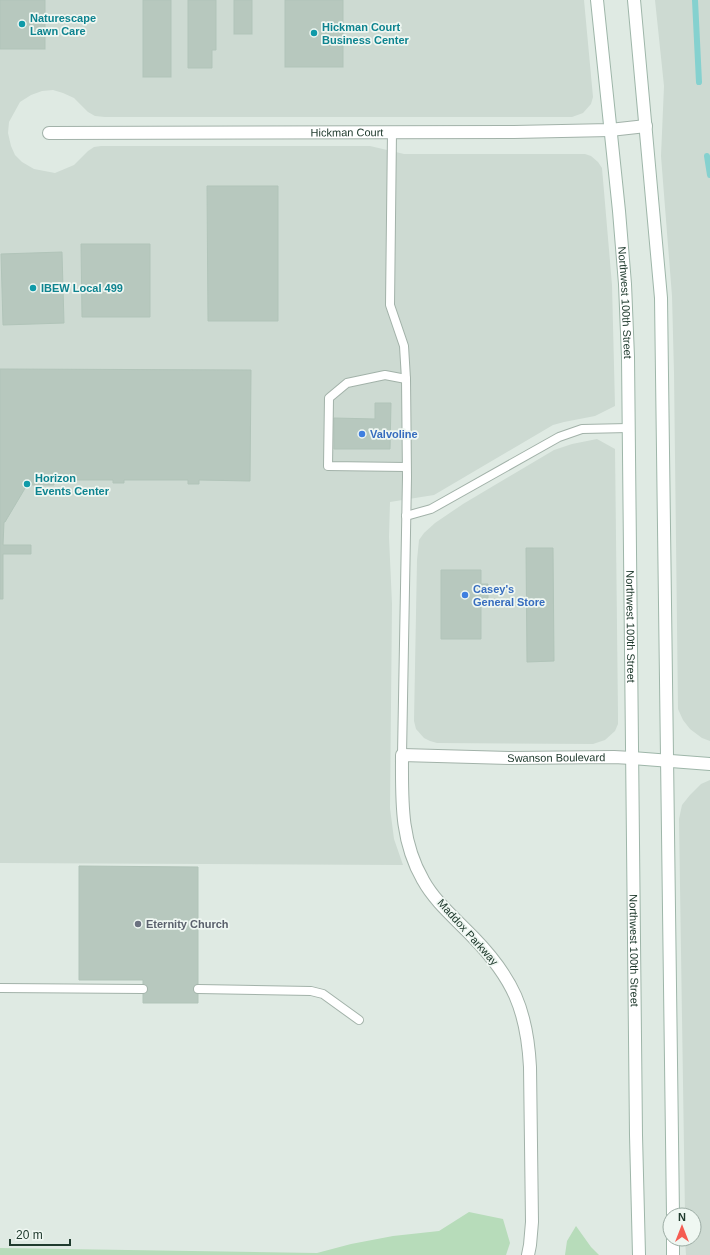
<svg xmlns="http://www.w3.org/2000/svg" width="710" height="1255" viewBox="0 0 710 1255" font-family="Helvetica,sans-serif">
<rect width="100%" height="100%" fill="#dfeae3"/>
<!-- built -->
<g fill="#cddad2">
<path d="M0,0H584L593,97L591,104L583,113L572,117H105L95,116L88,112L74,98L63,93L53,90L42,91L31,95L20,102L9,122L8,133L11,146L15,155L22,162L34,169L55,173L74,165L88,151L94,147L101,146H370L404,154H585L591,156L598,162L602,168L612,285L615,406L595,416L564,422L553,425L434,495L390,502L389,537L392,604L390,808L394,839L403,865L0,863Z"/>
<path d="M655,0H710V741L702,738L690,729L683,720L678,709L674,373L672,296L661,156L664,86Z"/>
<path d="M597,439L615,449L618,714V724L615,731L605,740L593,744L437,743L430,741L424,738L416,729L414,721L417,560L419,540L424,533L435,523L463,504L554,450L572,444Z"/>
<path d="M710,780V1255H686L685,1239H694V1215H685L679,819L682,805L690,795L701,784Z"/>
</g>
<!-- green -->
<g fill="#b7dcba">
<path d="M469,1212L503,1219L510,1243L506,1255H0V1248L317,1253L351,1244L393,1236L439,1231Z"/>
<path d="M576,1226L591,1247L599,1255H565L567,1241Z"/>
</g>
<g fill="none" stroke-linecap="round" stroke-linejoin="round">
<!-- stream -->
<g stroke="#85d1cf" stroke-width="6">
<path d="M695,0L699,82"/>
<path d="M707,156L710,175"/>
</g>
</g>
<!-- building -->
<g fill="#b7c8be" stroke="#b1c4b9">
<rect x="0" y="0" width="45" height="49"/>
<rect x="143" y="0" width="28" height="77"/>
<path d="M188,0H216V50H212V68H188Z"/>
<rect x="234" y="0" width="18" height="34"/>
<rect x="285" y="0" width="58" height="67"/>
<path d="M207,186H278V321H208Z"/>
<path d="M81,244H150V317H82Z"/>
<path d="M62,252L64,323L3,325L1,254Z"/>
<path d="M0,369L251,370L250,481L199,480V484H188V480H124V483H113V480H54V485H27L5,522H4L3,545H31V554H3V599H0Z"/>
<path d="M375,403H391L390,449H334V418L375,419Z"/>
<path d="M526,548H553L554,661L527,662Z"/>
<path d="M441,570H481V584H488V605H481V639H441Z"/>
<path d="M79,866L198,867V1003H143V980H79Z"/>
</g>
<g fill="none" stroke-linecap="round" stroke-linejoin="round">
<defs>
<g id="lane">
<path d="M392,132L390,305L404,346L406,379L407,477L402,755"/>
<path d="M406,379L385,375L347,383L329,398L328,466L406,467"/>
<path d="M406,516L431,509L559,437L582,429L628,428"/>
<path d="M0,988L143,989"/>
<path d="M198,989L311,991L323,994L359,1020"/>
</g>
<g id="street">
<path id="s1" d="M49,133L514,132L610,130L646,126"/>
<path id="s2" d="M528,1255L530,1245L532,1222L530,1067C527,1010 513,978 473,937C456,919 435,902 423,880C400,840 402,800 402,755L509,758L614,757L632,758"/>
</g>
<g id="secondary">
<path id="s3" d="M597,0L619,211L625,284L628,357L636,1135L639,1255"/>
<path d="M634,0L661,298L673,1215"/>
<path d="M632,758L710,764"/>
<path d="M673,1239V1255"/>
</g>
</defs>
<!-- lane casing -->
<use href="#lane" stroke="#a2b2a9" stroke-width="10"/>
<!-- street casing -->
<use href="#street" stroke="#a2b2a9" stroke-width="14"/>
<!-- secondary casing -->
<use href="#secondary" stroke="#9eb6a9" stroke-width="14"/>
<!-- lane -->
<use href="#lane" stroke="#fff" stroke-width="8"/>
<!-- street -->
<use href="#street" stroke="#fff" stroke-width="12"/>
<!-- secondary -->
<use href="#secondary" stroke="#fff" stroke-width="12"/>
</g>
<!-- markers -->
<g fill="#0f9aa8" stroke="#eff7f2" stroke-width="1.5">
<circle cx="22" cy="24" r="4"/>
<circle cx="314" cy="33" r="4"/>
<circle cx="33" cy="288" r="4"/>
<circle cx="27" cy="484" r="4"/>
</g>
<g fill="#3f7fe0" stroke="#eff7f2" stroke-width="1.5">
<circle cx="362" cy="434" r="4"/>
<circle cx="465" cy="595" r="4"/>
</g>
<circle fill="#6b7280" stroke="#eff7f2" stroke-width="1.5" cx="138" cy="924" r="4"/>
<g text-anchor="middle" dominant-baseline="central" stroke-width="3.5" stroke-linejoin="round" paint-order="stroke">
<!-- culture labels -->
<g font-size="11" font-weight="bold" fill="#0d838f" stroke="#eff7f2" text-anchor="start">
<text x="30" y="18">Naturescape<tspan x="30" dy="13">Lawn Care</tspan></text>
<text x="322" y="27">Hickman Court<tspan x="322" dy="13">Business Center</tspan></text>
<text x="41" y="288">IBEW Local 499</text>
<text x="35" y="478">Horizon<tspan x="35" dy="13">Events Center</tspan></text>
</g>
<!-- street labels -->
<g font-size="11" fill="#203b2e" stroke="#eff7f2">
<text stroke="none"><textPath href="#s1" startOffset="298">Hickman Court</textPath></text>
<text stroke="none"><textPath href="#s3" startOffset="304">Northwest 100th Street</textPath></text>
<text stroke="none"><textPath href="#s3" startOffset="628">Northwest 100th Street</textPath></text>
<text stroke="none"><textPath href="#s2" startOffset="693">Swanson Boulevard</textPath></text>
<text transform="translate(468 932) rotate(48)">Maddox Parkway</text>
<text stroke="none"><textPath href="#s3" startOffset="952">Northwest 100th Street</textPath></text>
</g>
<!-- shop labels -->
<g font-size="11" font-weight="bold" fill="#366cbe" stroke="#eff7f2" text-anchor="start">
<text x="370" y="434">Valvoline</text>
<text x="473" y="589">Casey's<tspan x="473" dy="13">General Store</tspan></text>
</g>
<!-- worship labels -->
<g font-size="11" font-weight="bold" fill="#5b616d" stroke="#eff7f2" text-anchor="start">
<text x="146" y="924">Eternity Church</text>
</g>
</g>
<!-- north arrow -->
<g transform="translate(682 1227)"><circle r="19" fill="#eff7f2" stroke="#9caca4"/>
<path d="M0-3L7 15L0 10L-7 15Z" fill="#f55c52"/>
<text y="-6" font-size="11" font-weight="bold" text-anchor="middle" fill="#203b2e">N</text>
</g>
<!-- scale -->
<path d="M10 1239v6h60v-6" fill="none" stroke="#203b2e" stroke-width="2"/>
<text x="16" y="1239" font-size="12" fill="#203b2e" stroke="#eff7f2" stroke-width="3" paint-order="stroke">20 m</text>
</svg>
